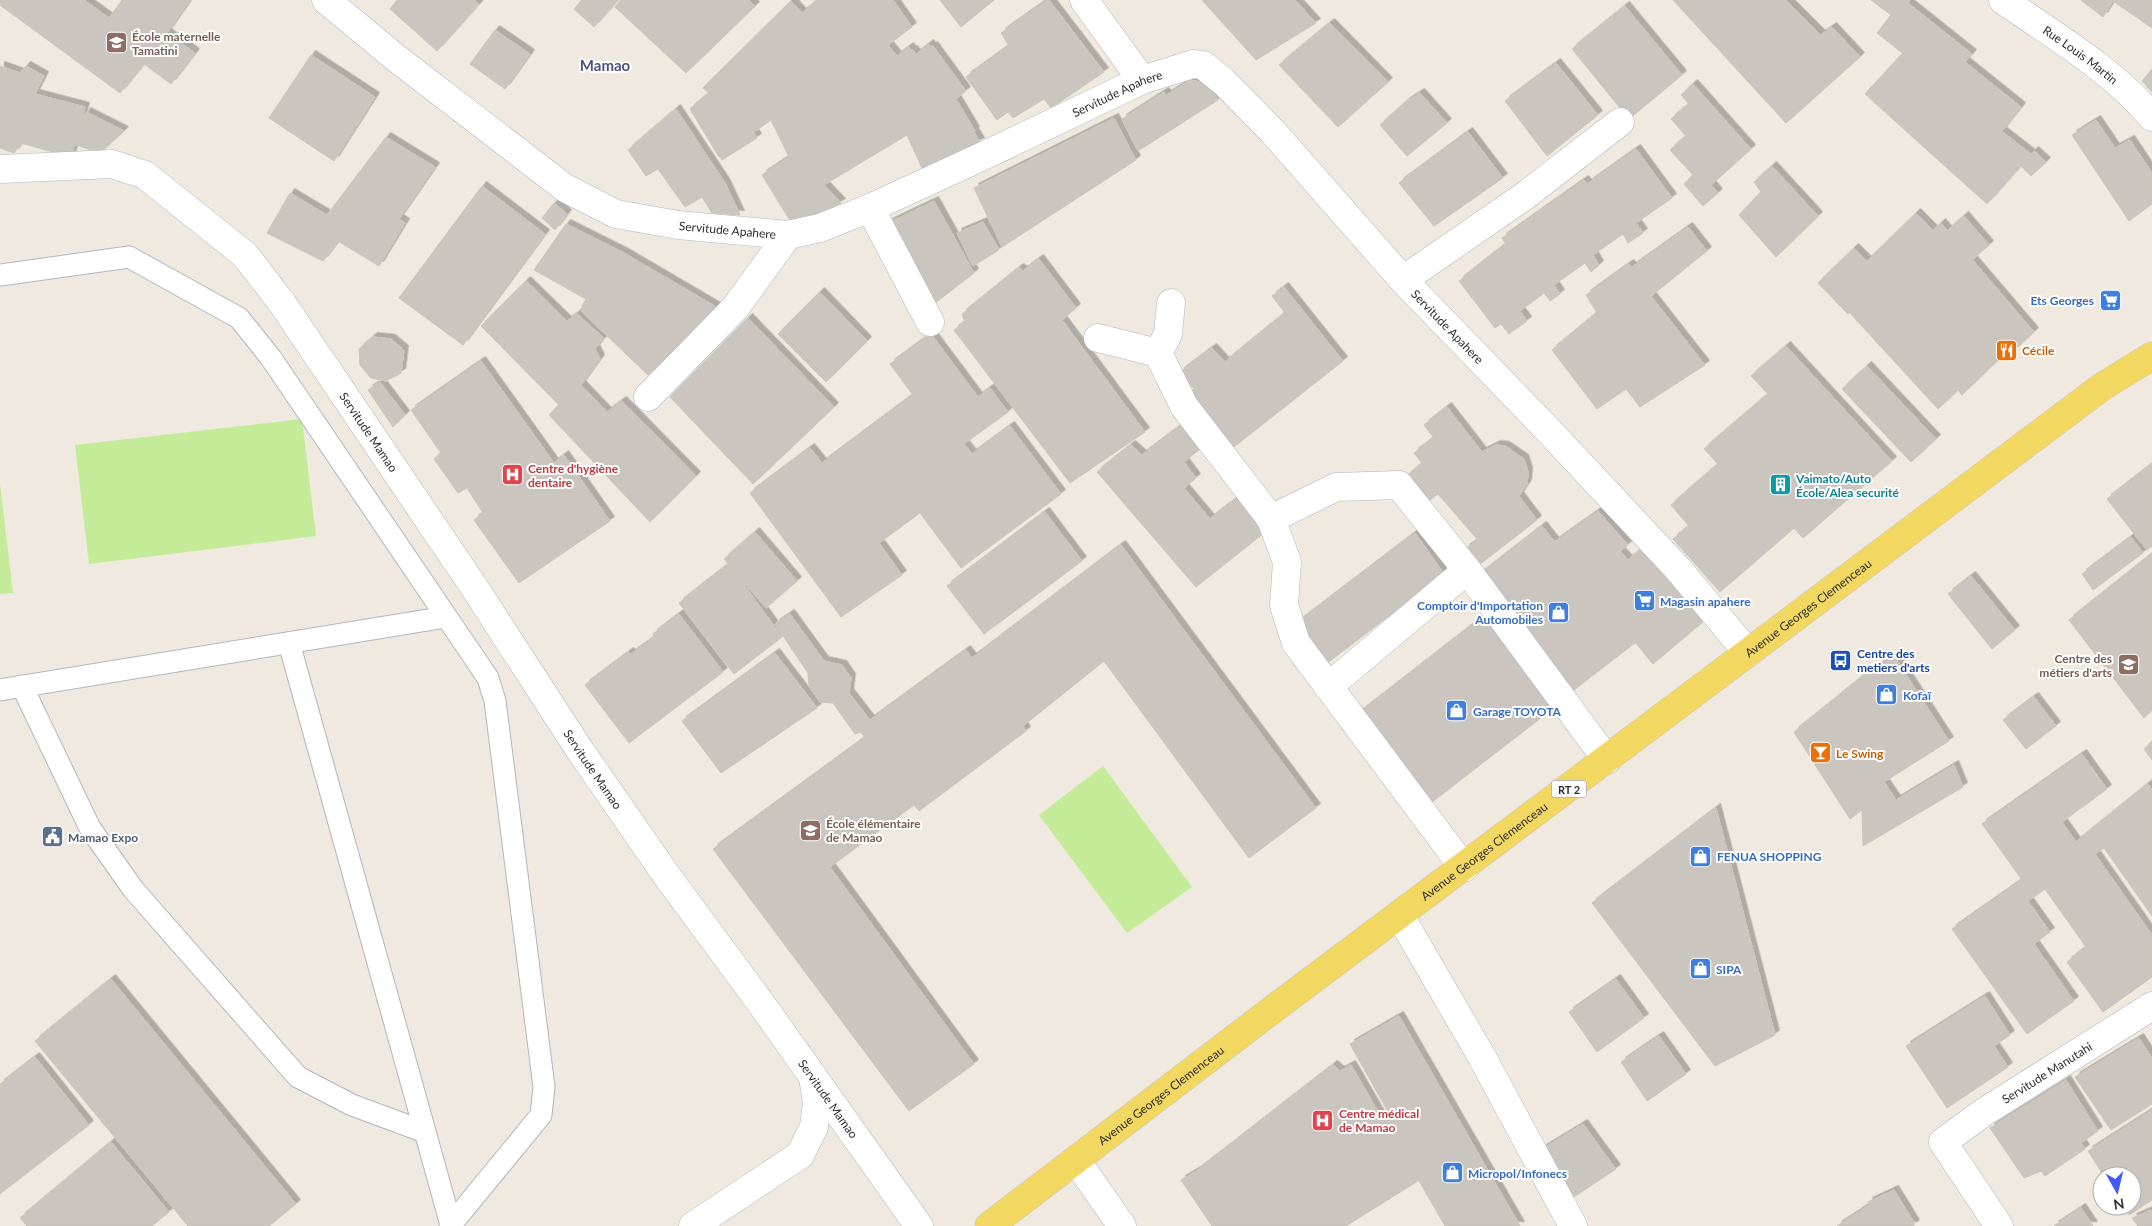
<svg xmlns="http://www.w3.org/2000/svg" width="2152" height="1226" viewBox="0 0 2152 1226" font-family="Lato,sans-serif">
<defs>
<filter id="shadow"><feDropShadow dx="4.5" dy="-4.5" stdDeviation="0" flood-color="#0004"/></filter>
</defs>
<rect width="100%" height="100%" fill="#efe9e0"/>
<!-- pitch -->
<g fill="#c4ec98">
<path d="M302,419L316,536L89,564L75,445Z"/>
<path d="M0,484L13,593L0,594Z"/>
<path d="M1103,766L1192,887L1127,933L1039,815Z"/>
</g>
<!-- building -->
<g fill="#cac6bf" stroke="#cac5b9" filter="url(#shadow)">
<path d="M0,0H84L109,18L122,0H190L167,33L195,53L171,84L144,64L120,93L0,5Z"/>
<path d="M397,0H474L479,4L437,51L390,9Z"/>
<path d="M582,0H618L594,27L574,9Z"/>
<path d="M621,0H749L755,6L686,73L615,7Z"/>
<path d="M818,0H893L912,27L888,45L897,56L909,47L915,55L929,44L963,89L952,97L980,142L922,168L907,135L824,185L841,203L815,216L791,222L762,175L789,157L771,120L719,157L690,109L709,93L703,88L791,1L802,13Z"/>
<path d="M940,0H994L961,27Z"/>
<path d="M1047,0H1049L1104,72L1051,108L1044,99L1013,118L1008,112L997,120L966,77L1009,46L1001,33Z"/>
<path d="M1202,0H1295L1316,23L1256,60Z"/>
<path d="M1673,0H1786L1821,35L1832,27L1860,57L1786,123Z"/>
<path d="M1871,0H1910L1908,3L1972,54L1965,62L2021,107L2002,131L1877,33L1891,15Z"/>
<path d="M2081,0H2152V28L2113,1L2103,17Z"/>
<path d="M1625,6L1682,75L1629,119L1572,49Z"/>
<path d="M1330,23L1388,82L1338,127L1279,65Z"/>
<path d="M495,30L530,54L505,89L470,64Z"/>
<path d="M933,46L966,91L956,99L975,131L945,149L925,118L918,124L880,70L913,50L918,57Z"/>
<path d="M1902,54L2031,154L1987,204L1865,94Z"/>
<path d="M311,55L375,97L334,161L269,118Z"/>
<path d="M1556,63L1598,115L1547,156L1505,101Z"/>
<path d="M0,66L20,73L26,66L44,76L35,94L85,107L71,157L21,143L14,153L0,148Z"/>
<path d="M2152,69V92L2142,81Z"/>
<path d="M726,71L734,80L726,88L757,138L722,160L690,109L712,95L706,90Z"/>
<path d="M1190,80L1208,84L1218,100L1138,151L1122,119L1164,92L1167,95Z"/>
<path d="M1693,84L1751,149L1711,185L1718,193L1703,206L1684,184L1693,175L1670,150L1686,136L1671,119L1689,104L1681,95Z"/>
<path d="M1420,93L1447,123L1407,156L1380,125L1406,102Z"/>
<path d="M676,109L725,183L740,215L712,213L702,197L685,207L658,169L646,176L628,150Z"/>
<path d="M86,112L124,131L100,153L73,144Z"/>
<path d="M1114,118L1136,160L1002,247L974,188Z"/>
<path d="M2096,120L2115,148L2130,140L2152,173V204L2129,221L2072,135Z"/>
<path d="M1468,132L1503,178L1434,226L1399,183Z"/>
<path d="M386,137L435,167L399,219L405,223L379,266L338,241L323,261L267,233L290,193L327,215Z"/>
<path d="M1636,149L1672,198L1636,223L1643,233L1628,243L1623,234L1593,255L1599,265L1591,272L1585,263L1554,285L1560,294L1550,301L1544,293L1520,311L1527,321L1509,334L1501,324L1495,328L1459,281L1506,244L1502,238L1584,180L1587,184Z"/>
<path d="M2034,151L2046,162L2031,176L2021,166Z"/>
<path d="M1772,166L1818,216L1776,257L1739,215L1761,192L1754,182Z"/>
<path d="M482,186L545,234L463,345L399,298Z"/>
<path d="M934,201L974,273L930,307L888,223Z"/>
<path d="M554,203L567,214L555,230L542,218Z"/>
<path d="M1916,213L1933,230L1848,314L1818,283L1854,248L1867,261Z"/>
<path d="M1964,216L1989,245L1973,259L1948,230Z"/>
<path d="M983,222L999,250L973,266L957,233Z"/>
<path d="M1941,223L2034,332L2007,357L2004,354L1962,395L1958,390L1938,409L1849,312Z"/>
<path d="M566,224L624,253L718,308L648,375L580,310L586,299L534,270Z"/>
<path d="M1688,227L1707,251L1651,296L1705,365L1640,407L1626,389L1597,409L1552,350L1597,313L1586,295L1629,264L1632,267Z"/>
<path d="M1039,259L1076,308L1062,320L1145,432L1070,483L954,330L965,322L962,314L1019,268L1023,271Z"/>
<path d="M526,281L567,321L577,314L604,338L595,349L600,359L581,385L607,412L622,401L696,476L650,522L549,415L559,405L481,326Z"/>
<path d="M1284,287L1343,361L1230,450L1186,397L1194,389L1180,372L1212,348L1225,362L1285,313L1272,296Z"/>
<path d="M820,292L867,341L826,382L778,334Z"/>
<path d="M748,318L834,407L753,484L670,397Z"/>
<path d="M931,334L978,397L990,388L1008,412L964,444L972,454L1010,426L1061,494L961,568L920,513L879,543L902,575L841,617L750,493L810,448L822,463L913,395L890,364Z"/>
<path d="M373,337L391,339L404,350L401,373L386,381L371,378L360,365L359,349Z"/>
<path d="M1786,346L1892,461L1803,538L1794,528L1720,592L1673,539L1689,526L1671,505L1718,464L1704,449L1768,394L1751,376Z"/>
<path d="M481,361L554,463L564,455L610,521L519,583L474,520L483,513L467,488L458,493L434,459L441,453L411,410Z"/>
<path d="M1867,366L1936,439L1911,462L1842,389Z"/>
<path d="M380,382L405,415L393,427L368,390Z"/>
<path d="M1447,407L1482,452L1496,445L1505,446L1524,459L1528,472L1527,484L1519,496L1537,520L1479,565L1465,549L1478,540L1438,494L1426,503L1405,478L1422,463L1414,453L1434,438L1424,425Z"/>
<path d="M1182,425L1200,449L1184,462L1196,478L1184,488L1210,519L1236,499L1264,533L1196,587L1097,472L1131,445L1142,455Z"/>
<path d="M2152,464V546L2147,550L2107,499Z"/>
<path d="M1598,511L1628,545L1620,551L1628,560L1643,548L1704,621L1653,664L1553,543Z"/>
<path d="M1045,512L1082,561L984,634L947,586Z"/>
<path d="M1542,526L1635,643L1570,693L1479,575Z"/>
<path d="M755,532L797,581L766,608L724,559Z"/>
<path d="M1415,533L1444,574L1326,664L1297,623Z"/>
<path d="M2131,537L2143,553L2093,590L2082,574Z"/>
<path d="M1121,545L1316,808L1249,858L1104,661L1023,726L1026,731L919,811L914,805L830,867L974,1064L909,1111L713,849L865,738L861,732L855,734L833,703L820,702L809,686L808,673L775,624L790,614L824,661L842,665L851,678L849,693L870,720L966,650L972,658Z"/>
<path d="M2152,554V710L2144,718L2069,620Z"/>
<path d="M729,564L782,637L734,674L679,603Z"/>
<path d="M1971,576L2015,630L1992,649L1948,594Z"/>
<path d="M679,614L723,672L629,743L585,685L629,652L631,654L654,638L653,634Z"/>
<path d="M1484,616L1555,707L1427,806L1358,714Z"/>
<path d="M775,653L817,708L721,773L682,721Z"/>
<path d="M1894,656L1949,741L1884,782L1896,800L1954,765L1963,787L1863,846L1862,810L1850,819L1794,732L1866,674Z"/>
<path d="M2034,697L2056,726L2026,749L2003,720Z"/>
<path d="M2152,742V760L2144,749Z"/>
<path d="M2082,754L2107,789L2062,822L2076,842L2148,784L2152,790V916L2104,848L2095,854L2152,935V977L2103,1012L2067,962L2086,947L2045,889L2028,901L2050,932L2034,944L2074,1001L2027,1034L1952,929L2022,880L1982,824Z"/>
<path d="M1716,808L1775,1035L1715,1066L1592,903Z"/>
<path d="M111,979L296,1204L269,1226H188L35,1041Z"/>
<path d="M1616,979L1644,1018L1597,1052L1569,1012Z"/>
<path d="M1985,996L2010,1035L1994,1046L2008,1067L1947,1108L1906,1046Z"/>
<path d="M1399,1016L1520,1226H1445L1384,1120L1391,1117L1350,1044Z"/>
<path d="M1659,1036L1686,1074L1647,1101L1621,1062Z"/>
<path d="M2139,1038L2152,1058V1104L2111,1130L2075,1077Z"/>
<path d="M35,1057L89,1125L0,1194V1084Z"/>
<path d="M1333,1065L1340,1071L1351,1065L1418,1181L1346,1226H1212L1181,1180L1198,1170Z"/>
<path d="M2066,1080L2098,1131L2081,1143L2085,1149L2045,1176L2041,1171L2024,1178L1990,1128Z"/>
<path d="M2152,1110V1200L2129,1215L2124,1206H2132V1176H2104L2088,1151Z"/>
<path d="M1583,1124L1616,1169L1571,1199L1542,1149Z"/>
<path d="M111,1142L169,1212L152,1226H27L20,1218Z"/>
<path d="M1894,1190L1915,1224L1913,1226H1837L1869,1205L1868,1202Z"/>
<path d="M2081,1208L2093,1226H2054Z"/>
<path d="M2151,1210L2152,1226H2138L2132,1218Z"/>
</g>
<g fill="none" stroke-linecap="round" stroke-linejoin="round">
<defs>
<g id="lane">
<path d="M0,275L129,257L239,318L271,358L488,678L495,701L544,1087L541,1115L450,1226"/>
<path d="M289,643L451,1225"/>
<path d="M22,686L90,828L133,889L298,1077L352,1105L425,1132"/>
<path d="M0,690L446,617"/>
</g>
<g id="street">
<path id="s1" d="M326,0L396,58L565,188L616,214L678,225L788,235L820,228L870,208L981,157L1142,80L1193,64L1203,65L1224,82L1273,132L1403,280L1550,432L1678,569L1748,653"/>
<path d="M1084,0L1142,80"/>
<path id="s2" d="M0,169L112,164L145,175L245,255L282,303L476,590L581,752L667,876L765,1009L919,1226"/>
<path d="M870,208L930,322"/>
<path d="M1403,280L1526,195L1620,122"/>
<path d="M1098,338L1158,353L1184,406L1271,519"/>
<path d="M1158,353L1168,334L1171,303"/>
<path d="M648,397L735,308L788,235"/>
<path d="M1328,687L1467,570"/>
<path d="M1464,868L1296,643L1284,605L1287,562L1271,519L1336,487L1399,485L1467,570L1607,760"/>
<path d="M1400,916L1482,1057L1573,1226"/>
<path d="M693,1226L800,1155L814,1127L817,1102L813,1077"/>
<path id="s3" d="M1999,1226L1943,1142L1984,1112L2152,1006"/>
</g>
<g id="secondary">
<path id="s4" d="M2003,0C2053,35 2113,70 2152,117"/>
<path d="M1076,1160L1122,1226"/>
</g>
<g id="primary">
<path id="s5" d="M989,1226L1272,1010L2103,386L2152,356"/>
</g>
</defs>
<!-- lane casing -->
<use href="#lane" stroke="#b3b5c0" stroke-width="23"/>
<!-- street casing -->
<use href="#street" stroke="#b3b5c0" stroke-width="29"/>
<!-- secondary casing -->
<use href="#secondary" stroke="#b3b5c0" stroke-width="29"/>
<!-- primary casing -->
<use href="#primary" stroke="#c8c8c8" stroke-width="29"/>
<!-- lane -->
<use href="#lane" stroke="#fff" stroke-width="21"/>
<!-- street -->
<use href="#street" stroke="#fff" stroke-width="28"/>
<!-- secondary -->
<use href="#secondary" stroke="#fff" stroke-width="28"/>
<!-- primary -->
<use href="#primary" stroke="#f2d861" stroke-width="28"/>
</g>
<!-- icons -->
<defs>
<symbol id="school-square" viewBox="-11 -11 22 22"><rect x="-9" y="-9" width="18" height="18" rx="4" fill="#8d6e63" stroke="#fff"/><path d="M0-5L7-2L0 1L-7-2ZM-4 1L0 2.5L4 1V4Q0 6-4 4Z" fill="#fff"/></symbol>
<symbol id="supermarket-square" viewBox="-11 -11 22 22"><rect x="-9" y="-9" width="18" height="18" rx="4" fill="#3f7fe0" stroke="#fff"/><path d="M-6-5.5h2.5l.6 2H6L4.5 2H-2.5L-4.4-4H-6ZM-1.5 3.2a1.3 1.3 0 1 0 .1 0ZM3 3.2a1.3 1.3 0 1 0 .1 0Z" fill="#fff"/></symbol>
<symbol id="restaurant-square" viewBox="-11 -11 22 22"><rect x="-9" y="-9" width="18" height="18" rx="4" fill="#e8710a" stroke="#fff"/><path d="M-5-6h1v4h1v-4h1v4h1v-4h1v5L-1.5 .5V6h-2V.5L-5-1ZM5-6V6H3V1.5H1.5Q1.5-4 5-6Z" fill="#fff"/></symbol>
<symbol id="hospital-square" viewBox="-11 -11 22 22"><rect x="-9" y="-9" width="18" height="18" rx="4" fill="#e0444e" stroke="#fff"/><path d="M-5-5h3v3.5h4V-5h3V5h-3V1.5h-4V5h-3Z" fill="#fff"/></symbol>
<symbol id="building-square" viewBox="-11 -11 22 22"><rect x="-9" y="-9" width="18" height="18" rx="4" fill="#0f9aa8" stroke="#fff"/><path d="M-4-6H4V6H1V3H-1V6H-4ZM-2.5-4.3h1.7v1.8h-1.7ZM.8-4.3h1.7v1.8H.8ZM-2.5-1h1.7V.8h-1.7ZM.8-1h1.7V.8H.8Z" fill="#fff"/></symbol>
<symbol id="shop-square" viewBox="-11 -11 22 22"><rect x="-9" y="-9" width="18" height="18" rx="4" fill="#3f7fe0" stroke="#fff"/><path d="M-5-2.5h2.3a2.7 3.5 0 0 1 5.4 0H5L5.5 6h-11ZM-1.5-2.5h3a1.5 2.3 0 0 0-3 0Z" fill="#fff"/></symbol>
<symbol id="bus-square" viewBox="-11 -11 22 22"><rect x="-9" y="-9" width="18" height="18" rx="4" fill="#1a4fb4" stroke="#fff"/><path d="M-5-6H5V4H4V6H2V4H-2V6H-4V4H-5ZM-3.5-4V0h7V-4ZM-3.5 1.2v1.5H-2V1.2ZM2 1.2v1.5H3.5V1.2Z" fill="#fff"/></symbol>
<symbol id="university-square" viewBox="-11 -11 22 22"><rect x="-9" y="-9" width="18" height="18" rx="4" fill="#8d6e63" stroke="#fff"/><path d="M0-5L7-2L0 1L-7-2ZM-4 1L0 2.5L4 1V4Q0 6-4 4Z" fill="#fff"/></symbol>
<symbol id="bar-square" viewBox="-11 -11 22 22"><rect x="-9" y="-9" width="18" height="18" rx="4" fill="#e8710a" stroke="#fff"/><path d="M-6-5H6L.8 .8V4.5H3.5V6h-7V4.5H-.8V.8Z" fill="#fff"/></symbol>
<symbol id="civic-square" viewBox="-11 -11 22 22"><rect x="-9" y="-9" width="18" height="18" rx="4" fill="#5c6f8a" stroke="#fff"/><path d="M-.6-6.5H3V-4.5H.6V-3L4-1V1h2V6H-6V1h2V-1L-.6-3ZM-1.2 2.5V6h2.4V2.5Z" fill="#fff"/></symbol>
</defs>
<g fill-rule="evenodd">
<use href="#school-square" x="104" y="30" width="25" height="25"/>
<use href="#supermarket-square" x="2098" y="288" width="25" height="25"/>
<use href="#restaurant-square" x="1994" y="338" width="25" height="25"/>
<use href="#hospital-square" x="500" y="462" width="25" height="25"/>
<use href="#building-square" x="1768" y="472" width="25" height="25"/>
<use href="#supermarket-square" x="1632" y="588" width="25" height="25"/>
<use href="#shop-square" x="1546" y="600" width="25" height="25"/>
<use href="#bus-square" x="1828" y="648" width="25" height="25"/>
<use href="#university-square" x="2116" y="652" width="25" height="25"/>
<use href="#shop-square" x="1874" y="682" width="25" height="25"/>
<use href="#shop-square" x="1444" y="698" width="25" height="25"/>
<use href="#bar-square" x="1808" y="740" width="25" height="25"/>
<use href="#school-square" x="798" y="818" width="25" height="25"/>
<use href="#civic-square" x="40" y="824" width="25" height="25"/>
<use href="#shop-square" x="1688" y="844" width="25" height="25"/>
<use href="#shop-square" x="1688" y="956" width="25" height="25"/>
<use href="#hospital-square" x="1310" y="1108" width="25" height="25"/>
<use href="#shop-square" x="1440" y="1160" width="25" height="25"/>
</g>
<g text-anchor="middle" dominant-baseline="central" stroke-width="4" stroke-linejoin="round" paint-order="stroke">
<!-- shield labels -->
<rect fill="#fff" stroke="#6c6c6c" stroke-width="1" x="1551.5" y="780.5" width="35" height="17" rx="4"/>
<g font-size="11" font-weight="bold" fill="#2d2d2d">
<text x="1569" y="789">RT 2</text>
</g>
<!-- education labels -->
<g font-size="12" font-weight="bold" fill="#785e54" stroke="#fff" text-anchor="start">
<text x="132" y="36">École maternelle<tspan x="132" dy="14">Tamatini</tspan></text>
<text x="2112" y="658" text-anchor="end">Centre des<tspan x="2112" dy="14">métiers d'arts</tspan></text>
<text x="826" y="823">École élémentaire<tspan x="826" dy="14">de Mamao</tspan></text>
</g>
<!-- street labels -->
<g font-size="12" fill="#2d2d2d" stroke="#fff">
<text stroke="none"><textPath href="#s4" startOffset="95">Rue Louis Martin</textPath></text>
<text stroke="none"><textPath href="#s1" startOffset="894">Servitude Apahere</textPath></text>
<text stroke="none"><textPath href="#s1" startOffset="474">Servitude Apahere</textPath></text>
<text stroke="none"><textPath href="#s1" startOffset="1344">Servitude Apahere</textPath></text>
<text stroke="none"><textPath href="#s2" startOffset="491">Servitude Mamao</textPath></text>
<text stroke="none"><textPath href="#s5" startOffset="1026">Avenue Georges Clemenceau</textPath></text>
<text stroke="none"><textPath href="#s2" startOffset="896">Servitude Mamao</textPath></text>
<text stroke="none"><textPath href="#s5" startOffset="621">Avenue Georges Clemenceau</textPath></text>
<text stroke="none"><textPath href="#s3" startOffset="226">Servitude Manutahi</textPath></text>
<text stroke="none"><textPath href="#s5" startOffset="216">Avenue Georges Clemenceau</textPath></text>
<text stroke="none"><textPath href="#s2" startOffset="1301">Servitude Mamao</textPath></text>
</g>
<!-- shop labels -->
<g font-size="12" font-weight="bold" fill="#366cbe" stroke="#fff" text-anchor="start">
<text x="2094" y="300" text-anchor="end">Ets Georges</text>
<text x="1660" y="601">Magasin apahere</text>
<text x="1543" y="605" text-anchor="end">Comptoir d'Importation<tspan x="1543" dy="14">Automobiles</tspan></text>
<text x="1903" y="695">Kofaï</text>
<text x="1473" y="711">Garage TOYOTA</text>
<text x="1717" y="856">FENUA SHOPPING</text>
<text x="1716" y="969">SIPA</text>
<text x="1468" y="1173">Micropol/Infonecs</text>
</g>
<!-- food labels -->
<g font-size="12" font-weight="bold" fill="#c56008" stroke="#fff" text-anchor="start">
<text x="2022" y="350">Cécile</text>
<text x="1836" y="753">Le Swing</text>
</g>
<!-- health labels -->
<g font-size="12" font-weight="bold" fill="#be3a42" stroke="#fff" text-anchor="start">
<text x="528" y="468">Centre d'hygiène<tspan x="528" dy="14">dentaire</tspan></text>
<text x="1339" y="1113">Centre médical<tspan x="1339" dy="14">de Mamao</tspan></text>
</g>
<!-- culture labels -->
<g font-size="12" font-weight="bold" fill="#0d838f" stroke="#fff" text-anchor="start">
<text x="1796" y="478">Vaimato/Auto<tspan x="1796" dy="14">École/Alea securité</tspan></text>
</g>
<!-- transit labels -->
<g font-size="12" font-weight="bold" fill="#164399" stroke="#fff" text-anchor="start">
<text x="1857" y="653">Centre des<tspan x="1857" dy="14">metiers d'arts</tspan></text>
</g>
<!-- service labels -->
<g font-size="12" font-weight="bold" fill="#4e5e75" stroke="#fff" text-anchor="start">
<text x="68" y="837">Mamao Expo</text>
</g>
<!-- quarter labels -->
<g font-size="15" font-weight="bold" fill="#4c537f" stroke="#fff">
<text x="605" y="65">Mamao</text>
</g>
</g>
<!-- north arrow -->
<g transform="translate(2117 1191) rotate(172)"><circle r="24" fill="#ffffff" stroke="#ababab"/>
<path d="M0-4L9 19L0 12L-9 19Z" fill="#4059fc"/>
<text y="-8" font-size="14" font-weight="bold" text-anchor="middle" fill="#2d2d2d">N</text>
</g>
</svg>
